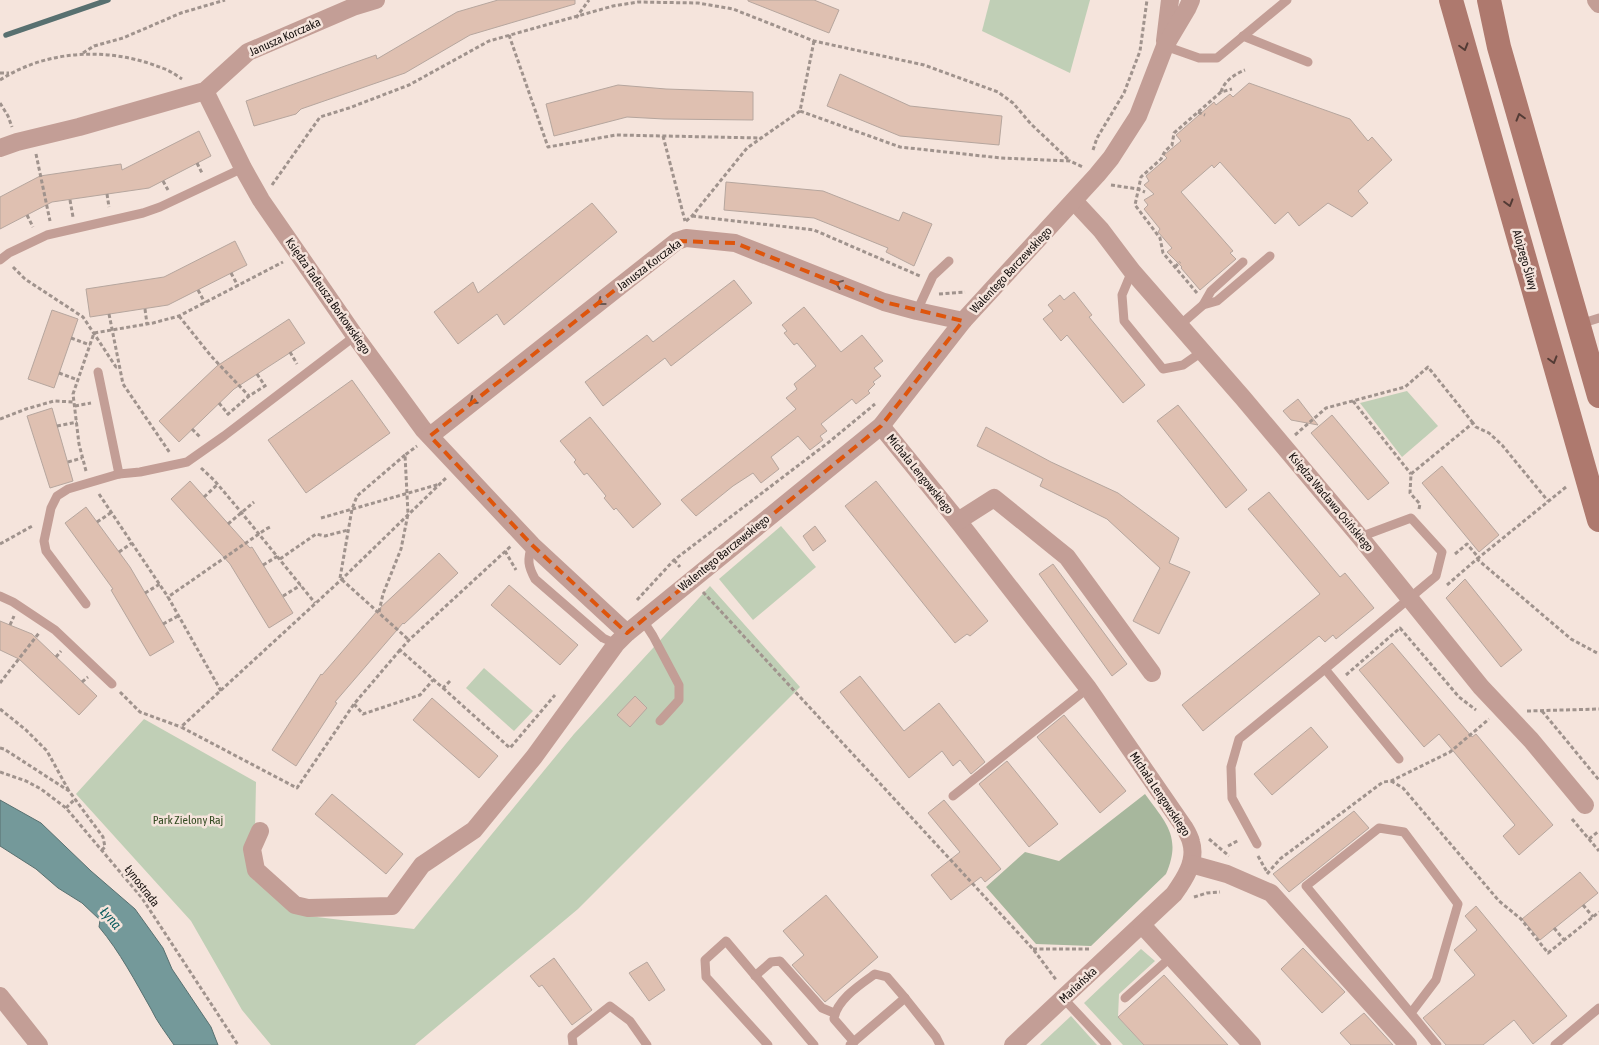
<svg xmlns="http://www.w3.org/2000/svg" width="1599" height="1045" viewBox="0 0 1599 1045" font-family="'Asap Condensed',sans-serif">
<rect width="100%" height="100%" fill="#f5e4dc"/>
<!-- green -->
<g fill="#c0cfb6">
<path d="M990,0H1090L1070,73L982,31Z"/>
<path d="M1407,391L1438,426L1402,457L1360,403Z"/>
<path d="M781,526L816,567L753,620L719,579Z"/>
<path d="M710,586L800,687L578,909L415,1045H271L242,1010L191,921L76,794L144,719L256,782L254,880L309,916L414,929L574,734Z"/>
<path d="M484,668L533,711L514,731L466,688Z"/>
<path d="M1141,949L1155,961L1119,994L1118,1017L1144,1045H1123L1084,1003Z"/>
<path d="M1071,1016L1097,1045H1040Z"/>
</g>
<!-- forest -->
<path fill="#a7b79d" d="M1145,794C1166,823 1182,837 1166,874L1091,946L1036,944L986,887L1025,852L1059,861Z"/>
<!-- water -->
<path fill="#74999a" stroke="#587070" d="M0,800L41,823L91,871L135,909L163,948L172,969L211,1027L218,1045H174C166,1033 157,1022 151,1009C135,981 120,952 99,927L100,920L82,903L58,888L36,869L0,846Z"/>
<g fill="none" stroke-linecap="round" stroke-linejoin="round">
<!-- stream -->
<path stroke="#587070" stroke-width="5.5" d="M6,35L108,0"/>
</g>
<!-- building -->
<g fill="#dfc0b1" stroke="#b6a69e">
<path d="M498,0H575V4L470,35L405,73L301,109L296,114L254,126L246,101L376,55L377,59L457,12Z"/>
<path d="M748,0H814L839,10L829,33L748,1Z"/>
<path d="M840,74L910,106L1002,116L999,145L900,136L827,106Z"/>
<path d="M1249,83L1350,119L1368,141L1372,137L1392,160L1358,191L1368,203L1352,217L1328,203L1299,226L1288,212L1275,224L1220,162L1214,168L1212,165L1181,192L1233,251L1230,253L1236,259L1200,290L1181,268L1182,267L1167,252L1172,248L1158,232L1160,229L1144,209L1148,205L1144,200L1154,194L1144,185L1149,181L1146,176L1167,158L1164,155L1181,141L1176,135L1214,102L1216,105L1230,94L1233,97Z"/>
<path d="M618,85L666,89L753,92V120L664,119L627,117L554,136L546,104Z"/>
<path d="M199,131L211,156L149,188L52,202L0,229V197L40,176L121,164L122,170Z"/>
<path d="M726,182L823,191L899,221L903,212L932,224L914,266L886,252L888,248L814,218L724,210Z"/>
<path d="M592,203L617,232L504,325L497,314L458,344L434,312L473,282L478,293Z"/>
<path d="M235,241L247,265L168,305L90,317L86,289L164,277Z"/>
<path d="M734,280L752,303L671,366L665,358L603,406L585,382L647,335L653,342Z"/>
<path d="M1074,292L1092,315L1089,317L1145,385L1123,403L1067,335L1061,341L1043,319L1053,311L1048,305L1060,295L1064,300Z"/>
<path d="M804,307L841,352L862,335L883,361L874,368L881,376L873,382L875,384L868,391L870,393L856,404L852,399L821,424L827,431L820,436L823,440L810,450L798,436L771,457L779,469L761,483L753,473L733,486L696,516L681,500L796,409L786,398L797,389L794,384L816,366L797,343L794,345L784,333L787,331L782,325Z"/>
<path d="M52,310L78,319L54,388L28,379Z"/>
<path d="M289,319L305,343L234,389L179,442L159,421L217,366Z"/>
<path d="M352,380L390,433L306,493L268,440Z"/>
<path d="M1298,399L1318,425L1291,420L1283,411Z"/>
<path d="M1178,405L1247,490L1226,508L1157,421Z"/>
<path d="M52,408L73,481L50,488L27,416Z"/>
<path d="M1332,415L1389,483L1368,500L1311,433Z"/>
<path d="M590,417L661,504L633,528L616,508L614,510L604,498L606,496L587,473L584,475L574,462L576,460L560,441Z"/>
<path d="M986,427L1051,462L1118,493L1179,538L1169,563L1190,572L1159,634L1133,621L1160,568L1107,519L1040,486L1043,479L977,446Z"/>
<path d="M1442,466L1499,535L1479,552L1422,483Z"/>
<path d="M190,481L250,548L252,547L293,613L269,628L230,564L171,499Z"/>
<path d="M876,481L988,621L970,636L967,634L955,643L845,506Z"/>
<path d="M1269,492L1340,577L1345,573L1374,608L1336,639L1333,635L1325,642L1319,636L1203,731L1182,705L1320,594L1248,509Z"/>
<path d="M86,507L130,567L174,642L150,656L111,590L113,589L65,523Z"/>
<path d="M815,526L826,541L813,551L803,536Z"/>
<path d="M439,553L458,573L404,624L403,623L335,702L337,703L296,766L272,750L321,674L322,675L378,610Z"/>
<path d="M1053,564L1127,664L1112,676L1039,574Z"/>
<path d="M1465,579L1522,650L1501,667L1446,598Z"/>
<path d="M509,585L578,645L560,665L491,605Z"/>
<path d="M0,621L32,634L97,696L79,715L19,659L0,650Z"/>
<path d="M1392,643L1472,737L1476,734L1553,825L1519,855L1503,836L1515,825L1439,734L1424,747L1359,670Z"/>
<path d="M860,676L904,731L939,703L985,762L971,774L960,760L953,766L942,751L909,778L840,692Z"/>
<path d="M635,696L647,708L630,727L617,715Z"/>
<path d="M432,698L498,756L479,778L413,720Z"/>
<path d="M1064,715L1126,791L1100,813L1037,737Z"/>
<path d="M1311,727L1328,747L1272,795L1254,774Z"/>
<path d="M1007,761L1058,824L1029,847L979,784Z"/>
<path d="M332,794L403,854L386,874L315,814Z"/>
<path d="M944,800L1001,869L985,882L981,877L951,900L931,875L960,852L928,813Z"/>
<path d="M1354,811L1369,828L1289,892L1273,874Z"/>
<path d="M1580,872L1598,893L1540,940L1522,919Z"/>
<path d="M826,895L878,957L825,1002L792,965L804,955L783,931Z"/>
<path d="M1476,906L1567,1016L1533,1044L1514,1020L1483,1045H1446L1423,1018L1475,975L1454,950L1477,930L1465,916Z"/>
<path d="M1303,948L1345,992L1322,1013L1281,969Z"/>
<path d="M554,958L592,1010L572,1025L542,985L539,987L530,976Z"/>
<path d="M647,962L665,990L649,1001L629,973Z"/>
<path d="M1164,975L1228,1045H1144L1118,1017Z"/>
<path d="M1364,1013L1393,1045H1351L1340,1033Z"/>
</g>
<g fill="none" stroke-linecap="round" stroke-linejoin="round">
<!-- path -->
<g stroke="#a0938d" stroke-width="3" stroke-dasharray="4 2.5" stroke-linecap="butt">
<path d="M576,18L589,0"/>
<path d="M509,35L548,147L616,135L761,138"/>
<path d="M814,41L800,111L900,147L1001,158L1070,161L1083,167"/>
<path d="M83,53L94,46L123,38L181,13L225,0"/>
<path d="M0,73H9"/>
<path d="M0,80C48,49 110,47 162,68C169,70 176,75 182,79"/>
<path d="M1221,92C1224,81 1235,74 1245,70"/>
<path d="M0,103L8,116L12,127"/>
<path d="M1198,112L1205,115"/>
<path d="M663,136L685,221"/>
<path d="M1093,150L1097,138L1124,93L1140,51L1147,0"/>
<path d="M36,154L50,221"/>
<path d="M197,163L202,173"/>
<path d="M163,181L168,190"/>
<path d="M272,185L320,117L349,108L409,85L489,41L613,6L638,2L698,3L733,9L814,41L924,65L998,92L1013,103L1031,124L1070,161"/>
<path d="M1111,185L1138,189L1145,192"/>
<path d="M107,194L109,207"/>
<path d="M70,200L73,217"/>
<path d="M27,215L33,227"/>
<path d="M692,216L814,230L920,276"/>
<path d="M686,221L692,216L747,148L800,111"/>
<path d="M13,267L25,279L83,317L116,367L119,366"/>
<path d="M1175,267L1180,262"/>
<path d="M231,273L238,286"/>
<path d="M198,290L205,303"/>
<path d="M1197,293L1163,253L1160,238L1135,205L1141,177L1161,159L1165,151L1172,145L1174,133L1221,92L1232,89"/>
<path d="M939,294L965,292"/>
<path d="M145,309L147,324"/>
<path d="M109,314L123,384L170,453"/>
<path d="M179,316L211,356L249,396"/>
<path d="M71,338L90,345"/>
<path d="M290,352L297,364"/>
<path d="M59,373L78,380"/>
<path d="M257,374L265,386"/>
<path d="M1353,401L1411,474"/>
<path d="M219,403L228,414"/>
<path d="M75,406L91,403"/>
<path d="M227,415L249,396L268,384"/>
<path d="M0,419L26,409L54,401L74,402"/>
<path d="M57,426L77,422"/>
<path d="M192,429L200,437"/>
<path d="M1295,435L1326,408L1405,387L1428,367L1473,423"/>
<path d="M405,455L357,496L352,509L340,578L409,640"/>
<path d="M68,462L82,458"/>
<path d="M201,468L214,480L241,512L315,603"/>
<path d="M86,471L79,444L73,394L94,333L153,323L179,316L283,262"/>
<path d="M99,494L168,597"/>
<path d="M204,497L218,484"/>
<path d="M1419,509L1420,504L1410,493L1411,474L1473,423L1476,427L1489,433L1502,445L1548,501"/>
<path d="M321,518L440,484"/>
<path d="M97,522L112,512"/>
<path d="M228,524L254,502"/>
<path d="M0,544L34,525"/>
<path d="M505,551L516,570"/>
<path d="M119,552L132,543"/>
<path d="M1455,554L1467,544L1479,558"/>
<path d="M280,559L316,534L325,536L348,530"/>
<path d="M1477,559L1566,487"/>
<path d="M674,560L680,567"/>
<path d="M263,565L278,556"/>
<path d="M1447,585L1477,559L1571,639L1599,654"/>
<path d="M703,592L1033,949L1057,981"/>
<path d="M145,593L160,584"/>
<path d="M283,596L301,585"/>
<path d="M637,600L674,560L829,442L875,404"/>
<path d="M379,612L383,594L401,549L408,514L405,455L417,446"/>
<path d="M163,624L178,616"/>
<path d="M10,625L14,616"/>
<path d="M400,650L354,704L297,788L181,727L342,579L446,478"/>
<path d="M56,657L61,651"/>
<path d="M1346,675L1400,628L1459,697L1476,710"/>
<path d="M450,681L443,688L400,650L409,640L511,546"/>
<path d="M82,682L88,677"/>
<path d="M0,683L39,633"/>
<path d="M443,688L510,748L555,695"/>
<path d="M221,691L168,597L266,529L272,526"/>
<path d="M120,692L140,712L181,727"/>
<path d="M354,704L363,714L420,695L433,680"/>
<path d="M0,709L26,730L47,751L69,791"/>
<path d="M1527,711L1599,709"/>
<path d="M1542,711L1599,780"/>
<path d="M0,748L4,749L69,791L103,837L105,847L102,850"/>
<path d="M0,772L26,781L41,789L66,808L142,898L238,1045"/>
<path d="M1391,781L1403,788L1499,901L1521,919L1548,953L1599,912"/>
<path d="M66,808L75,799"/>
<path d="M1572,819L1599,851"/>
<path d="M1209,839L1229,856"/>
<path d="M1589,839L1599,831"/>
<path d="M1228,846L1239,840"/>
<path d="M1258,856L1267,872"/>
<path d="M1267,874L1280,859L1383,782L1391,781L1450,752L1489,719"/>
<path d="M1194,897L1207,893L1220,892"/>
<path d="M1583,905L1593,917"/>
<path d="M1554,928L1564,940"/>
<path d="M1033,949H1090"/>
</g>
<!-- lane -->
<g stroke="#c39e96" stroke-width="9">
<path d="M1243,36L1308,62"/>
<path d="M1165,46L1199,58H1217L1287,0"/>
<path d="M0,260L9,253L47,235L143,213L160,207L243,168"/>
<path d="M1132,271L1122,295L1124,321L1163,369L1183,365L1203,351"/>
<path d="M1203,305L1211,291L1243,262"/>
<path d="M917,311L933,276L949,261"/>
<path d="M1580,324L1599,318"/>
<path d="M1180,325L1203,305L1217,301L1270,256"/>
<path d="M98,372L119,474"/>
<path d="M1360,537L1411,518L1442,552L1436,576L1325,669L1399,759"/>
<path d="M532,545C527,560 528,566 535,579L603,638L616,644"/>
<path d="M0,596L13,602L55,630L112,684"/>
<path d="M86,604L46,551L44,541L51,508L57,496L68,489L119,474L140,472L187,462L224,436L355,336"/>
<path d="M642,619L653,636L679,685V700L660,721"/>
<path d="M953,796L1088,688"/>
<path d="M1257,844L1232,798L1231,767L1239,739L1325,669"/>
<path d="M755,976L771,962L780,961L822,1008L834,1013"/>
<path d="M1125,998L1171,957"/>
<path d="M1064,999L1107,1045"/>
<path d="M1411,1013L1436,980L1458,904L1404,832L1379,828L1306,886L1437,1045"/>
<path d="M854,1042L834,1019C836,1000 861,984 875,974L887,977L905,998"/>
<path d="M573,1045L572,1036L610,1006L630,1021L647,1045"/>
<path d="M768,1045L706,977L705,960L726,941L814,1045"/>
<path d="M850,1045L905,998L936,1037L940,1045"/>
<path d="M1555,1045L1599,1008"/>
</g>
<!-- street -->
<g stroke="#c39e96" stroke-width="18">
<path d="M1596,0L1599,4"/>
<path d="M1165,41L1170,0"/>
<path d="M205,91L243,168L261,200L355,336L423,429L532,545L627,633"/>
<path d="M0,148L17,142L79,127L205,91L248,52L353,7L376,0"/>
<path d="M1074,201L1101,230L1132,271L1243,398L1360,537L1481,687L1531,740L1585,805"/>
<path d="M881,426L958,521L1088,688L1184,827C1187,832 1190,837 1191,842C1197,861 1184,880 1174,894L1013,1045"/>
<path d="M430,436L677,241L686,238L735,243L884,302L917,311L963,321"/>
<path d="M958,521L994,498L1067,557L1152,673"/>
<path d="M260,831L252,849L256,870L295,905L308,908L392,906L422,865L474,830L534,757L616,644L627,633L881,426L963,321L1097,175L1111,158L1138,116L1165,46L1187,9L1191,0"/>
<path d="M1191,864L1227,874L1271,893L1408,1045"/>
<path d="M1142,925L1252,1045"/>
<path d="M0,996L39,1045"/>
</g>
<!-- secondary -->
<g stroke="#ae796e" stroke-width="24">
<path d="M1451,0L1599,520"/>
<path d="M1489,0L1499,47L1599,396"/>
</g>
</g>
<!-- one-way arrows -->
<defs><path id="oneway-chevron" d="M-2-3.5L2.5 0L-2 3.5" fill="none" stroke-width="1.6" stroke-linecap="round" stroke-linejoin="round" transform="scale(1.25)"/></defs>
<g stroke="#533b35">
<use href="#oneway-chevron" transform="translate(1464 47) rotate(74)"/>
<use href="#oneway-chevron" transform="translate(1520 117) rotate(-106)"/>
<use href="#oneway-chevron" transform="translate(1509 203) rotate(74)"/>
<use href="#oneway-chevron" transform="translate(1553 360) rotate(74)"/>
</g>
<g stroke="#6d5852">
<use href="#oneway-chevron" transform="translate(839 284) rotate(-158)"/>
<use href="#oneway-chevron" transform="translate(601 302) rotate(142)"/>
<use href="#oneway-chevron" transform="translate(473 401) rotate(141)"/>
</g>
<!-- marked area -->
<path fill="none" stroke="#de550c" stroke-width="4" stroke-dasharray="10 6" stroke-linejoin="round" d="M677,241L735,243L884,302L963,321L881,426L627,633L532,545L430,436Z"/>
<g text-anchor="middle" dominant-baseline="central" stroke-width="5" stroke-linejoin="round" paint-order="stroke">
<!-- street labels -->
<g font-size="12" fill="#17110f" stroke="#f5e4dc">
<text transform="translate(285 37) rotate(-24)">Janusza Korczaka</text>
<text transform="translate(1525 260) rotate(74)">Alojzego Śliwy</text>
<text transform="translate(649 265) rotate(-37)">Janusza Korczaka</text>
<text transform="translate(1011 270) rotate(-47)">Walentego Barczewskiego</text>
<text transform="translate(328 296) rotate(55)">Księdza Tadeusza Borkowskiego</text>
<text transform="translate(920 474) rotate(51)">Michała Lengowskiego</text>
<text transform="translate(1331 502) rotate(50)">Księdza Wacława Osińskiego</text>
<text transform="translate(724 553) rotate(-39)">Walentego Barczewskiego</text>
<text transform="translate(1160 794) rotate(56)">Michała Lengowskiego</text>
<text transform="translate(142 886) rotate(52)">Łynostrada</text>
<text transform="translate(1078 985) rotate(-43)">Mariańska</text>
</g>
<!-- park labels -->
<g font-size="12" fill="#354c23" stroke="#f5e4dc">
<text x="188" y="820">Park Zielony Raj</text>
</g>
<!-- water labels -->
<g font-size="14" font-style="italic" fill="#0d5e60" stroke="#f5e4dc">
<text transform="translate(111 918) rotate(49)">Łyna</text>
</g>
</g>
</svg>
